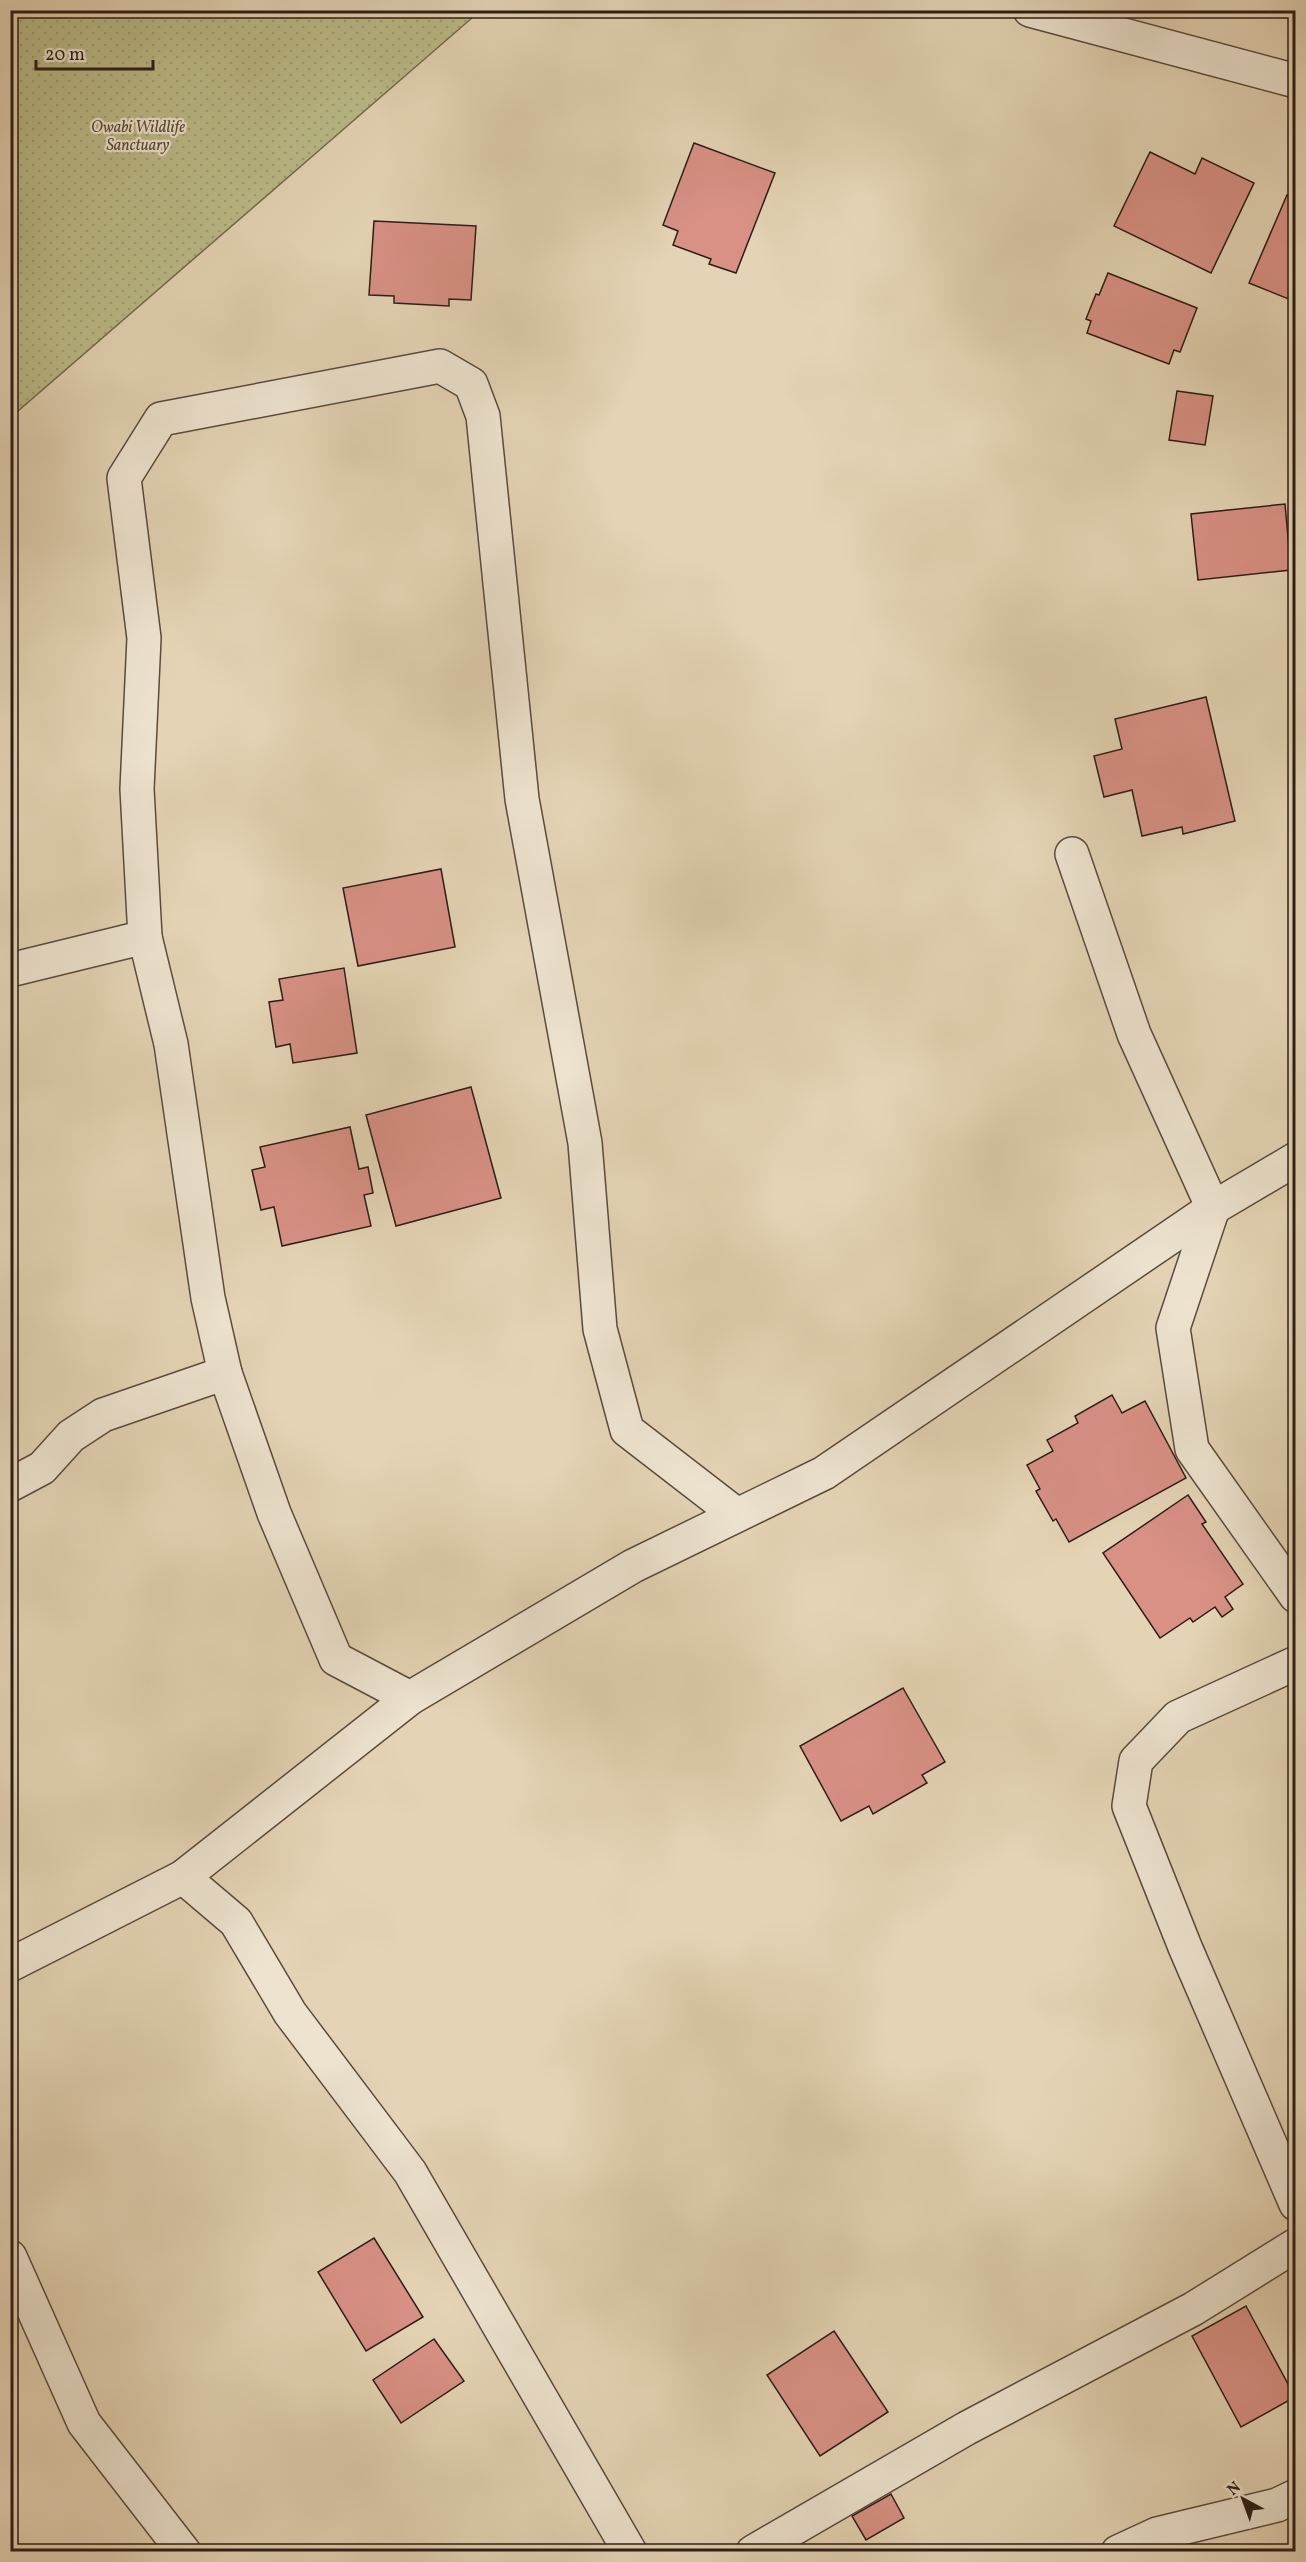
<svg xmlns="http://www.w3.org/2000/svg" width="1306" height="2562" viewBox="0 0 1306 2562" font-family="Vollkorn,serif">
<defs>
<pattern id="park-dots" width="8" height="8" patternUnits="userSpaceOnUse" patternTransform="scale(1.5)"><rect width="8" height="8" fill="#bb8"/><path d="M2 2h.1M6 6h.1" fill="none" stroke="#a1a075" stroke-width="1.8" stroke-linecap="round"/></pattern>
</defs>
<rect width="100%" height="100%" fill="#e4d4b5"/>
<filter id="stains"><feTurbulence type="fractalNoise" baseFrequency=".00333" numOctaves="4"/><feColorMatrix values="0 0 0 0 .2 0 0 0 0 .09 0 0 0 0 .02 0 0 0 .5 -.17"/></filter>
<radialGradient id="worn" r=".72"><stop offset=".6" stop-color="#630" stop-opacity="0"/><stop offset="1" stop-color="#630" stop-opacity=".3"/></radialGradient>
<!-- park -->
<path fill="url(#park-dots)" stroke="#746c4f" stroke-width="1.5" d="M11,10H480V11L11,417Z"/>
<!-- building -->
<g fill="#d99186" stroke="#2c1d16" stroke-width="1.5">
<path d="M694,143L775,173L736,273L709,264L711,259L673,245L678,231L663,225Z"/>
<path d="M1150,152L1195,174L1202,158L1254,183L1211,273L1114,226Z"/>
<path d="M1287,195L1296,199V302L1249,283Z"/>
<path d="M374,221L476,226L471,300L449,299V306L394,303V296L369,295Z"/>
<path d="M1108,273L1197,308L1180,352L1174,350L1169,364L1087,333L1091,321L1086,319L1096,294L1099,295Z"/>
<path d="M1177,391L1213,396L1205,445L1169,440Z"/>
<path d="M1285,504L1291,570L1198,580L1191,514Z"/>
<path d="M1206,697L1235,821L1183,834L1182,827L1142,836L1132,790L1104,797L1094,756L1122,749L1115,719Z"/>
<path d="M441,869L455,947L358,966L343,888Z"/>
<path d="M344,968L357,1053L293,1063L290,1044L276,1047L269,1002L283,1000L279,979Z"/>
<path d="M471,1087L501,1198L396,1226L366,1115Z"/>
<path d="M350,1127L359,1169L368,1167L373,1193L364,1195L371,1226L282,1246L274,1207L261,1210L252,1170L265,1167L260,1147Z"/>
<path d="M1112,1395L1122,1413L1145,1401L1186,1478L1069,1542L1056,1519L1053,1521L1036,1491L1040,1489L1027,1465L1053,1451L1047,1440L1078,1423L1075,1416Z"/>
<path d="M1188,1495L1206,1522L1202,1524L1243,1584L1225,1597L1233,1609L1222,1617L1215,1607L1193,1622L1190,1618L1160,1638L1103,1553Z"/>
<path d="M903,1688L945,1762L922,1775L927,1783L873,1814L869,1806L841,1821L800,1746Z"/>
<path d="M374,2238L423,2317L366,2351L318,2272Z"/>
<path d="M1246,2306L1295,2397L1241,2427L1192,2336Z"/>
<path d="M834,2331L888,2412L820,2456L767,2375Z"/>
<path d="M434,2339L464,2381L401,2423L373,2380Z"/>
<path d="M891,2494L904,2518L866,2540L852,2516Z"/>
</g>
<g fill="none" stroke-linecap="round" stroke-linejoin="round">
<defs>
<g id="minor">
<path d="M1030,10L1296,81"/>
<path d="M1072,854L1134,1034L1213,1208L1173,1328L1192,1449L1296,1596"/>
<path d="M145,937L137,789L144,638L124,478L161,419L440,366L471,384L483,416L522,799L585,1143L600,1329L627,1430L737,1515"/>
<path d="M10,970L145,937L171,1044L208,1298L225,1373"/>
<path d="M10,1485L42,1468L71,1436L103,1415L225,1373L274,1513L336,1659L410,1698"/>
<path d="M1296,1663L1178,1717L1136,1761L1129,1806L1185,1947L1296,2204"/>
<path d="M183,1877L236,1922L290,2013L410,2172L630,2552"/>
<path d="M10,1965L183,1877L410,1698L633,1566L824,1473L1213,1208L1296,1159"/>
<path d="M10,2257L84,2423L184,2552"/>
<path d="M753,2552L967,2428L1193,2309L1296,2245"/>
<path d="M1118,2552L1157,2534L1277,2505L1296,2496"/>
</g>
</defs>
<!-- minor casing -->
<use href="#minor" stroke="#5a4b3e" stroke-width="36"/>
<!-- minor -->
<use href="#minor" stroke="#ede3cf" stroke-width="33"/>
</g>
<g text-anchor="middle" dominant-baseline="central" stroke-width="4.5" stroke-linejoin="round" paint-order="stroke">
<!-- park labels -->
<g font-size="16" font-style="italic" fill="#574c38" stroke="#ede3cf">
<text x="138" y="128">Owabi Wildlife<tspan x="138" dy="18">Sanctuary</tspan></text>
</g>
</g>
<!-- margin -->
<rect width="1306" height="2562" fill="none" stroke="#e4d4b5" stroke-width="36"/>
<rect x="12" y="12" width="1282" height="2538" fill="none" stroke="#2c1d16" stroke-width="3"/>
<rect x="18" y="18" width="1270" height="2526" fill="none" stroke="#2c1d16" stroke-width="1.5"/>
<!-- north arrow -->
<g transform="translate(1243 2499) rotate(319)" stroke="#ede3cf" stroke-width="4.5" paint-order="stroke">
<path d="M0-4.5L10 22L0 15L-10 22Z" fill="#2c1d16"/>
<text y="-9" font-size="16" font-weight="bold" text-anchor="middle" fill="#2c1d16">N</text>
</g>
<!-- scale -->
<path d="M36 60v9h117v-9" fill="none" stroke="#2c1d16" stroke-width="3"/>
<text x="45" y="60" font-size="18" fill="#2c1d16" stroke="#ede3cf" stroke-width="4.5" paint-order="stroke">20 m</text>
<rect width="100%" height="100%" filter="url(#stains)"/>
<rect width="100%" height="100%" fill="url(#worn)"/>
</svg>
